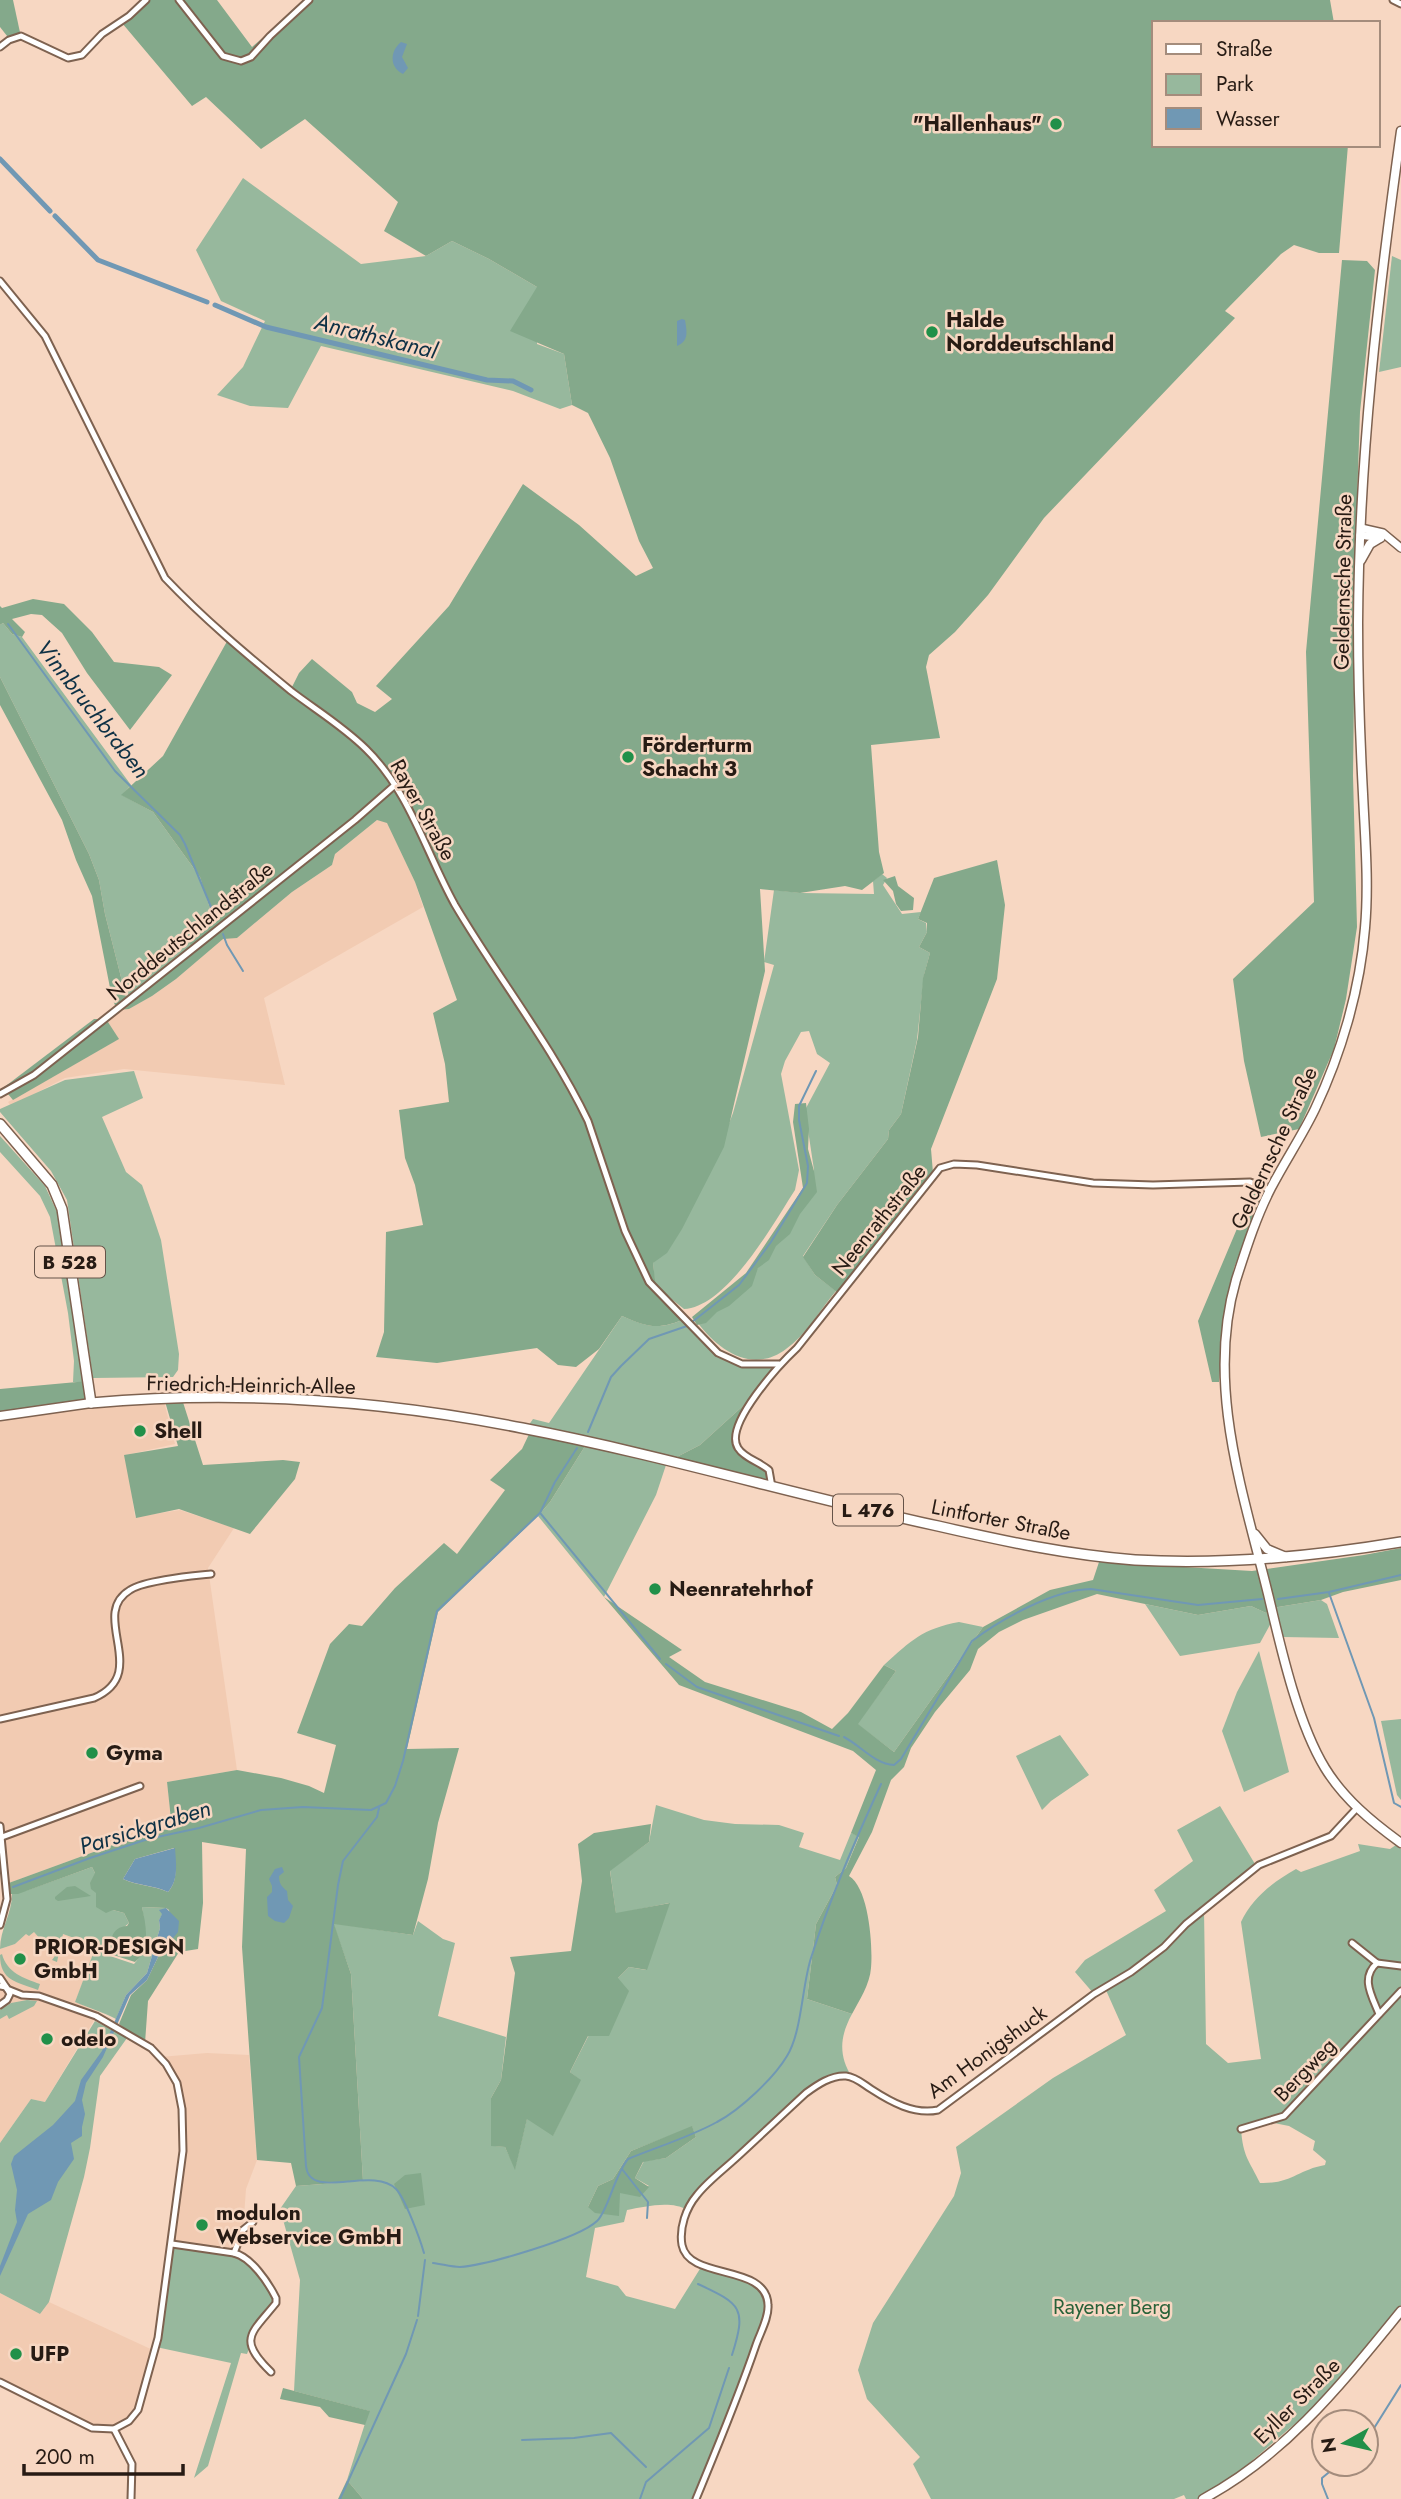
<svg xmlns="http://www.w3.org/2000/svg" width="1401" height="2499" viewBox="0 0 1401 2499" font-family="Jost,sans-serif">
<rect width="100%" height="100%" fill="#f7d7c2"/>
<!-- built -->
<g fill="#f2cbb2">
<path d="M377,820L387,822L415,882L423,907L264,998L285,1085L124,1069L65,1078L11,1106L8,1102L118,1039L106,1019L118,1009H129L152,996L176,979L223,938H237L292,892L332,865L335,854Z"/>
<path d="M163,1398L175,1444L126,1455L135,1517L180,1510L234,1528L208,1568L237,1770L167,1782L172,1829L151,1831L6,1884L0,1852V1416Z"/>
<path d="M34,1932L55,1956L61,1948L59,1946L63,1934L97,1946L75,2002L99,2012L45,2102L31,2099L0,2143V1949L15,1944L26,1934Z"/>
<path d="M207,2053L249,2055L257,2160L246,2189L243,2230L234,2253L172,2244L182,2161L178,2089L160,2057Z"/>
<path d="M0,2293L40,2314L49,2302L155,2351L138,2410L129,2421L114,2429L92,2428L0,2382Z"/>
</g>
<!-- green -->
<g fill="#97b89d" fill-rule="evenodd">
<path d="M243,178L361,264L426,256L452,241L489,259L537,287V344L564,354L572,405L560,409L513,391L321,346L288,408L250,406L217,395L243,367L265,321L221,301L196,250Z"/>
<path d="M1392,256L1401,260V367L1379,372Z"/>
<path d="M3,623L12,634L22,637L131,785L122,795L153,812L200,877L211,912L208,924L188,942L193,949L127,1001L105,914L99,880L89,854L0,677V625Z"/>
<path d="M882,874L887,878L883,885L902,914L921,912L918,919L926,923L927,932L919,947L930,953L924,975L917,1040L901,1114L889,1130L888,1139L837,1205L803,1256L815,1275L836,1291C820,1310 806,1335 786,1349C753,1374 719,1351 698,1323L745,1286L804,1203L814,1170L805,1110L830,1063L817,1054L809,1031L801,1032L785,1061L781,1074L799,1170L795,1190C773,1224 727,1307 684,1309L655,1286L653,1263L721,1144L733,1113L774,965L764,962L774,890L801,893L874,894L873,881Z"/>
<path d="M134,1071L143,1098L102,1117L126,1172L142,1185L153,1216L161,1240L179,1354L178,1370L173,1377L93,1378L67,1200L51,1171L0,1112V1109L65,1080Z"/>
<path d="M0,1136L45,1186L57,1212L69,1294L88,1382H73L74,1361L68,1313L50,1217L40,1196L0,1152Z"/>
<path d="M622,1316C649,1328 660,1330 687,1318L718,1353L742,1364H779L755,1395L700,1445L667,1462L656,1495L604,1597L538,1516L550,1502L587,1443L526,1429L533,1419L549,1423Z"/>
<path d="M1321,1600L1327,1604L1339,1638L1283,1637L1279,1623H1271L1260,1643L1180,1656L1145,1604L1198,1615L1251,1606L1266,1613L1278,1607Z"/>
<path d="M959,1622L983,1627L894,1752L857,1724L896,1671L884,1665C912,1640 922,1629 959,1622Z"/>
<path d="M1259,1651L1289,1772L1244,1792L1222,1731L1237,1692Z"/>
<path d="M1401,1719V1800L1397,1795L1381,1721Z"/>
<path d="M1060,1735L1089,1775L1051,1801L1042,1810L1016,1756Z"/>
<path d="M656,1805L704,1820L735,1824L779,1825L804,1833L799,1847L840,1860L851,1833L859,1836L846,1868L835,1877L837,1885L816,1924L807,1999L852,2014C840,2036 838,2055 852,2077L843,2076L814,2087L698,2193L687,2210C671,2200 644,2207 627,2210L624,2222L595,2228L586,2277L618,2286L626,2296L675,2309L703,2264L758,2284L768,2304L757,2344L694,2499H363L347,2480L369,2411L294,2391L300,2280L280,2209L296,2186L363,2181L351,1974L333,1923L413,1935L418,1921L443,1939L455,1943L438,2016L506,2037L501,2080L491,2098L495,2146L505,2147L515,2168L527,2118L553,2135L580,2080L570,2072L618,1978L629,1967L646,1970L669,1903L616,1914L610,1870L649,1842ZM692,2127L696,2137L666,2158L644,2161L635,2178L649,2186L620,2192L588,2207L598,2186L613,2179L631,2151Z"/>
<path d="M1220,1806L1255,1864L1251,1875L1250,1873L1204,1910L1206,2044L1228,2063L1261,2059L1241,1922C1252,1898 1273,1882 1296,1869L1301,1872L1360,1851L1358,1844L1390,1849L1396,1845L1401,1849V2305L1348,2378L1224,2485L1197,2499H1186L1184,2495L1174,2499H931L913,2464L920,2457L867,2399L858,2370L873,2323L954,2196L961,2173L956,2147L1053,2078L1126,2035L1105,1988L1094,1994L1075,1972L1085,1960L1166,1911L1154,1890L1193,1861L1177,1830ZM1274,2123L1289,2126L1315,2141L1313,2150L1326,2161L1325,2165C1297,2170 1292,2184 1260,2183C1249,2160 1243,2157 1241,2129Z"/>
<path d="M92,1867L95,1873L96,1893L113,1910L124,1913L129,1923C111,1939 114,1928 107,1955L134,1964C147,1951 145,1924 142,1907L166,1908L159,1920L160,1928L147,1973L126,1995L116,2019C103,2012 89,2008 75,2002L96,1946L63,1934L57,1962L52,1960L55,1956L34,1932L29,1936L26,1934L15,1944L0,1949C0,1929 12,1914 12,1894L28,1890Z"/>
<path d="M2,1954C7,1973 24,1978 40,1984L38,1990C17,1982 0,1981 0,1955Z"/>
<path d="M27,2000L37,2001L34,2006L9,2019L7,2015L0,2019V2010L11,2003Z"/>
<path d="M95,2021L127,2038L100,2076L90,2148L84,2177L49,2302L40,2314L0,2293V2143L31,2099L45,2102Z"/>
<path d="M172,2244L242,2255L265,2281L276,2303L259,2322L247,2354L241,2353L208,2466L194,2478L231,2363L156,2347Z"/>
</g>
<!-- forest -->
<g fill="#84a98b" fill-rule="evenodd">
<path d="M0,0H13L21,37L11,41L0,27Z"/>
<path d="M145,0H217L252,47L307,0H1330L1334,23H1154V145H1348L1339,253H1319L1294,245L1281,254L1225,311L1235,318L1044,518L988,595L955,632L929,655L926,667L940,738L871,745L879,852L884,873L862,890L845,886L800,893L760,889L765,971L724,1147L682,1229L667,1253L653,1263L656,1288L687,1318C660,1330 648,1328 622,1316L599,1349L576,1367L558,1365L537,1348L437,1363L376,1357L384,1332L386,1232L423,1225L415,1185L405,1158L399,1110L449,1102L445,1064L433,1013L457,1000L415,882L387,823L377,820L335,854L332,865L292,892L237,938L223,939L176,979L152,996L129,1009L117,1010L112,998L92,896L76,860L62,820L0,705V677L89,854L99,880L105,914L127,1001L193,948L188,942L207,924L211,912L200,877L153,812L121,795L163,756L230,636L292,687L299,673L312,659L352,692L357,703L375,712L392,699L376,686L449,606L523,484L579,525L636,576L653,568L639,541L610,458L588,413L572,405L564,354L510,331L537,287L489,259L452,241L426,256L384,231L398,202L305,119L261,149L206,97L192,106L122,23Z"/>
<path d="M1342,260L1367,261L1375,270L1360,412L1356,531L1353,776L1357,927L1346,999L1334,1049L1299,1129L1261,1137L1244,1061L1233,979L1314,902L1306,652Z"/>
<path d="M33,599L64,604L92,632L114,662L159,667L172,675L130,730L87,673L62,633L42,615L31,614L12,619L25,632L22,637L12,634L3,623L0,625V606L2,608Z"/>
<path d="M997,860L1005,905L997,979L931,1149L933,1173L838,1293L815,1275L803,1257L837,1205L888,1139L889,1130L901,1114L918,1037L923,978L930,953L919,947L927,932V923L918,919L934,878Z"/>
<path d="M895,876L898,886L914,898L913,910L901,911L896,904L893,891L883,880Z"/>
<path d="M94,1019H106L119,1039L13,1100L3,1088Z"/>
<path d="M806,1103L809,1129L808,1149L814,1171L817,1192L800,1214L790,1234L776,1246L769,1260L758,1268L752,1286L729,1306L717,1312L706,1323L697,1325L692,1317L746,1273L803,1188L793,1122L795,1104Z"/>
<path d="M1255,1186L1262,1195L1234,1268L1225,1312L1219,1382H1212L1198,1321Z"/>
<path d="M88,1381L91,1403L0,1416V1389Z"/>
<path d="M755,1395L738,1425L736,1445L769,1470L772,1487L667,1462L700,1445Z"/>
<path d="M181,1396L203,1465L283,1460L300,1462L295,1479L250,1534L179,1509L136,1518L124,1455L178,1446L164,1398Z"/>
<path d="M531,1430L587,1443L550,1502L538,1516L438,1612L407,1749L459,1748L438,1823L428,1879L413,1935L334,1924L351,1974L363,2181L296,2186L291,2163L257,2160L242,1947L246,1849L202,1842L203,1903L198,1949L179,1952L148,2001L145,2043L119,2024L131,1995L147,1980L159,1955L172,1940L169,1910L166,1908L142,1907C146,1925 151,1949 135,1962L107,1953C111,1941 111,1927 127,1926L129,1923L124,1913L113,1910L106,1913L96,1907V1893L91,1889L90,1883L95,1873L92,1867L18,1894H7L6,1884L151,1831L172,1829L167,1782L237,1770L281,1778L309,1786L324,1793L336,1745L297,1733L330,1644L349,1624L362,1626L395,1588L444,1543L457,1554L505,1490L490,1480L522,1449ZM174,1848C175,1863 179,1880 168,1892C153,1885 137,1886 123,1879L135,1859Z"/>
<path d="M1401,1548V1580L1343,1592L1321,1600L1278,1607L1266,1613L1251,1606L1198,1615L1097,1594L1023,1620L999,1632L978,1649L970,1670L935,1712L911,1748L904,1767L891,1780L872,1832L849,1876C869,1888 873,1946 871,1968C870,1984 859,2001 852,2014L807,1999L816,1924L837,1885L835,1877L846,1868L859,1837L851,1833L876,1770L853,1751L679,1685L604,1597L682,1650L669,1657L705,1682L801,1712L832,1729L848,1713L884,1665L896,1671L858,1724L894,1752L983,1627L1050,1590L1093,1580L1099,1562L1252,1571L1364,1555Z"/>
<path d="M651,1824L649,1842L610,1871L616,1913L670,1903L647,1970L629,1967L618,1978L629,1991L609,2036H588L570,2072L581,2080L553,2136L527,2119L515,2170L505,2147L491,2146V2098L501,2080L515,1973L510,1957L571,1951L582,1881L578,1844L594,1833Z"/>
<path d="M75,1886L91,1896L58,1901L55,1899V1897L67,1887Z"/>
<path d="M692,2126L696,2137L666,2158L643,2162L635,2178L649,2187L640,2197L620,2193L619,2216L595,2213L588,2207L598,2186L613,2179L631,2151Z"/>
<path d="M421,2173L425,2205L405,2209L394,2184L405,2175Z"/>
<path d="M283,2388L370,2411L365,2425L329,2417L320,2407L280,2399Z"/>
<path d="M347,2480L363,2499H338Z"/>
</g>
<!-- water -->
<g fill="#7098b4">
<path d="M401,42L407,44L402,57L408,68L403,74C389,67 390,51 401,42Z"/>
<path d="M682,319L685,320C687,332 689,341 677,346V321Z"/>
<path d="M175,1848C176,1863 179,1880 168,1892C154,1885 138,1886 123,1879L135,1859Z"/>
<path d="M282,1867L284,1872L279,1876C279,1883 281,1886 287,1891L288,1900L293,1906L289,1918L284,1923L275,1921L268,1916L267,1897L272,1892V1886L269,1879L275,1869Z"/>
<path d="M166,1908L179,1921L178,1932L159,1955L147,1980L130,1995L103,2057L86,2083L82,2100L85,2114L82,2127V2136L71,2143L74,2159L58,2182L51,2200L28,2214L0,2276V2266L17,2222L15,2210L17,2190L11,2164L14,2156L53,2125L75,2101L81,2080L102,2051L126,1995L147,1973L160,1928L159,1920L162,1914L159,1910Z"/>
</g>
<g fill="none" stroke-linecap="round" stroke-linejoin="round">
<!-- stream -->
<g stroke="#7098b4" stroke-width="2">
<path d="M8,624L115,771L180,835L185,844L216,919"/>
<path d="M223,934L227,945L243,971"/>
<path d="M588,1432L611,1377L621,1366L649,1339L687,1326L739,1285L771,1242L807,1183L808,1166L799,1120V1106L816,1071"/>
<path d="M541,1514L660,1659"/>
<path d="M1329,1593L1374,1718L1394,1803L1401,1807"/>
<path d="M1278,1599L1329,1592L1401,1575"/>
<path d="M666,1664L697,1687L839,1736"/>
<path d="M844,1737C861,1746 875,1764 894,1765L901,1759L972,1641C1003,1618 1053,1590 1091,1589L1198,1605L1262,1599"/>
<path d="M379,1808L377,1817L343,1861L338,1885L322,2008L299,2057L306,2166C310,2202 372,2165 396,2189C405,2198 420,2239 424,2253"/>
<path d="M13,1887L90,1858L148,1839L199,1828L261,1810L303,1807L371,1810L386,1803L395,1786L403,1761L437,1611L540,1513L555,1482L577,1448"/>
<path d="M622,2169L648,2202L647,2218"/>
<path d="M433,2263C442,2264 451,2267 460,2267C486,2265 578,2239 597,2221C608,2211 614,2176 628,2159C657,2147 690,2137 717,2122C740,2110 774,2078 787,2056C802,2032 802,1985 811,1958C830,1898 855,1841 881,1784"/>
<path d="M698,2284C741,2304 747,2308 732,2355"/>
<path d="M418,2316L425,2260"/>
<path d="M522,2440L574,2438L611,2433L646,2467"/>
<path d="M1366,2441L1401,2385"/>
<path d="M340,2499L406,2354L417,2320"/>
<path d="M640,2499L646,2482L709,2428L729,2368"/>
<path d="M1328,2499L1322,2484V2478L1339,2464"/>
</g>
<!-- canal -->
<g stroke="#7098b4" stroke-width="5">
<path d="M0,159L50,211"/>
<path d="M55,216L98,260L207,302"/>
<path d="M215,305L266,327L487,380L513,381L531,390"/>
</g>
<defs>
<g id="minor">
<path d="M179,0L223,56L241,61L251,57L270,36L309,0"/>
<path d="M1393,0L1401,4"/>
<path d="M0,47L9,40L21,36L68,58L82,55L102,34L129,16L146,0"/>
<path d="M0,281L45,336L165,578C204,619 247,655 291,691C316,710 344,727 366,749C410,792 426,853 455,905C498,978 551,1044 588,1121L625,1231L649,1282L718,1353L742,1364H779"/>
<path d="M0,1094L34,1075L111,1014L355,820L395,785"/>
<path d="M772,1487L769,1470C760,1462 744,1458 738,1448C723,1425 781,1363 797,1348L940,1168L954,1164L977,1165L1093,1183L1153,1185L1250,1182L1270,1190"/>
<path d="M0,1719L94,1698C152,1673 88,1615 130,1590C145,1580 192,1576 211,1574"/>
<path d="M0,1826L7,1899L0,1925"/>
<path d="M2,1837L140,1786"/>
<path d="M1352,1943L1377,1963"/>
<path d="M0,1978L6,1987"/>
<path d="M0,1986L6,1987L10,1994L7,2000L0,2005"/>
<path d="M1379,2014C1372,1996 1360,1978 1377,1963L1401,1966"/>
<path d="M1241,2129L1284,2116L1401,1991"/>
<path d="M172,2244L234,2253L243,2230L253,2222"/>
<path d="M234,2253C251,2257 268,2282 276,2298V2303C251,2334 237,2339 271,2372"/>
<path d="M0,2382L92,2428L114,2429L129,2421L138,2410L158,2338L183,2151L182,2109L177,2083L166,2064L151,2048L96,2016L39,1996L22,1995L7,1989"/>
<path d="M114,2429L132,2464L131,2499"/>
<path d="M696,2499C717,2448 738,2398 756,2345C760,2333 769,2318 768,2305C767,2263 689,2281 682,2245C679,2228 686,2208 697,2195C707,2182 723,2170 735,2159C759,2137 782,2115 806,2093C817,2085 831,2075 846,2076C856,2077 863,2084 871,2089C891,2102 914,2115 938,2110L1094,1994L1131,1972L1164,1947L1186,1924L1259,1865L1331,1836L1357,1808"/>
</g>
<g id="tertiary">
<path d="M1361,528L1383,533L1401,548"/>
<path d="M1360,535L1381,538"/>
</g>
<g id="secondary">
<path d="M1401,131C1378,295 1359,458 1358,623C1358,680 1360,737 1363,794C1365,838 1369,883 1365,928C1360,990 1341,1054 1315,1109C1302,1136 1285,1161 1271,1188C1256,1217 1246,1249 1236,1280C1205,1386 1244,1495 1269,1598C1281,1649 1298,1724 1325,1768C1344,1799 1372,1822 1401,1843"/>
<path d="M1361,560L1370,544L1380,538"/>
<path d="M0,1416L91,1403"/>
<path d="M1255,1534L1267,1549L1286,1557"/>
<path d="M1203,2499C1286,2455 1343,2382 1401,2311"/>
</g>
<path id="primary" d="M91,1403C235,1390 381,1400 522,1428C662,1455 799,1496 938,1526C1003,1541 1069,1555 1135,1560C1225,1565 1312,1557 1401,1542"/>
<path id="trunk" d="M0,1124L52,1185L62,1209L91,1403"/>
</defs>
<!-- minor casing -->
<use href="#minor" stroke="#7e6250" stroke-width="9"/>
<!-- tertiary casing -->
<use href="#tertiary" stroke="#7e6250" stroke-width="10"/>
<!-- secondary casing -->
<use href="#secondary" stroke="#7e6250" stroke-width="11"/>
<!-- primary casing -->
<use href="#primary" stroke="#7e6250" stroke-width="12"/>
<!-- trunk casing -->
<use href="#trunk" stroke="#7e6250" stroke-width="12"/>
<!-- minor -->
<use href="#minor" stroke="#fff" stroke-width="5"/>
<!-- tertiary -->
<use href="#tertiary" stroke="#fff" stroke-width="7"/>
<!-- secondary -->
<use href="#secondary" stroke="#fff" stroke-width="8"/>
<!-- primary -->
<use href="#primary" stroke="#fff" stroke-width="9"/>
<!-- trunk -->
<use href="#trunk" stroke="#fff" stroke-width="9"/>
</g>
<!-- markers -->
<g fill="#219049" stroke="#f7d7c2" stroke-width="2.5">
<circle cx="1056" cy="124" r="7"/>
<circle cx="932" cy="332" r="7"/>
<circle cx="628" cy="757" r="7"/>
<circle cx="140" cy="1431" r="7"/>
<circle cx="655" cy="1589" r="7"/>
<circle cx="92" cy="1753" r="7"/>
<circle cx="20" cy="1959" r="7"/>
<circle cx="47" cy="2039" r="7"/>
<circle cx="202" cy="2225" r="7"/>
<circle cx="16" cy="2354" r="7"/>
</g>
<g text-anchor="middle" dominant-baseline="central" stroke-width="5" stroke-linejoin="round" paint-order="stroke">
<!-- shield labels -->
<g fill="#f7d7c2" stroke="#655348" stroke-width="2">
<rect x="35" y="1246.5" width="70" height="31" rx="5"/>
<rect x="833" y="1494.5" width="70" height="31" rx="5"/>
</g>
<g font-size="19" font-weight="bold" fill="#271b14">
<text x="70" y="1262">B 528</text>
<text x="868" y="1510">L 476</text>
</g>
<!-- poi labels -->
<g font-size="21" font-weight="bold" fill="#271b14" stroke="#f7d7c2" text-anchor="start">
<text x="1042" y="124" text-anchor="end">"Hallenhaus"</text>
<text x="946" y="320">Halde<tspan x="946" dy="24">Norddeutschland</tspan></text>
<text x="642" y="745">Förderturm<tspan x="642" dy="24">Schacht 3</tspan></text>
<text x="154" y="1431">Shell</text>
<text x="669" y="1589">Neenratehrhof</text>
<text x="106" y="1753">Gyma</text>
<text x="34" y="1947">PRIOR-DESIGN<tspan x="34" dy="24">GmbH</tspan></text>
<text x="61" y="2039">odelo</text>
<text x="216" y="2213">modulon<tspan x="216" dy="24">Webservice GmbH</tspan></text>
<text x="30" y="2354">UFP</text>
</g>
<!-- street labels -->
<g font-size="21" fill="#271b14" stroke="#f7d7c2">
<text transform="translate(1343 582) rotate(-89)">Geldernsche Straße</text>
<text transform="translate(423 810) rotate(61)">Rayer Straße</text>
<text transform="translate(190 931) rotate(-39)">Norddeutschlandstraße</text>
<text transform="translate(1274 1148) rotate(-65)">Geldernsche Straße</text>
<text transform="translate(879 1220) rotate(-51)">Neenrathstraße</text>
<text transform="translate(251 1385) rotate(1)">Friedrich-Heinrich-Allee</text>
<text transform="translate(1001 1520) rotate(11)">Lintforter Straße</text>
<text transform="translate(987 2052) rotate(-36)">Am Honigshuck</text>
<text transform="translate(1305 2070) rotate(-46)">Bergweg</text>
<text transform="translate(1297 2401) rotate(-45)">Eyller Straße</text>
</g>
<!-- park labels -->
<g font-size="21" fill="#296239" stroke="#f7d7c2">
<text x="1112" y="2307">Rayener Berg</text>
</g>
<!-- water labels -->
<g font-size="23" font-style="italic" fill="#0e3145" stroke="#f7d7c2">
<text transform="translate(376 336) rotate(14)">Anrathskanal</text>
<text transform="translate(93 709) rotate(52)">Vinnbruchbraben</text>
<text transform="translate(145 1827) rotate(-17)">Parsickgraben</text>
</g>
</g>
<!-- legend -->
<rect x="1152" y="21" width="228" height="126" fill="#f7d7c2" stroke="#a48c7c" stroke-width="2"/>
<rect x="1166" y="44" width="35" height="10" fill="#ffffff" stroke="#a48c7c" stroke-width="2"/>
<text x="1216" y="56" font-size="21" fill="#271b14">Straße</text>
<rect x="1166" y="74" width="35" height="21" fill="#97b89d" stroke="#a48c7c" stroke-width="2"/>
<text x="1216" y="91" font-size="21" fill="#271b14">Park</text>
<rect x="1166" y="108" width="35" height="21" fill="#7098b4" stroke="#a48c7c" stroke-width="2"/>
<text x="1216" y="126" font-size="21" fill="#271b14">Wasser</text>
<!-- north arrow -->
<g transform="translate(1345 2443) rotate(262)"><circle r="33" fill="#f7d7c2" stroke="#a48c7c" stroke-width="2"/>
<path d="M0-5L12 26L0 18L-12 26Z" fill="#219049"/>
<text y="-10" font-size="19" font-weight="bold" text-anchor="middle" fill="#271b14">N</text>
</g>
<!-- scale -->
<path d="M24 2464v10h159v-10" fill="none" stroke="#271b14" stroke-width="3.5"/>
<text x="35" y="2464" font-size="21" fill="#271b14" stroke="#f7d7c2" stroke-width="5" paint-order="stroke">200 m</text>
</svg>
